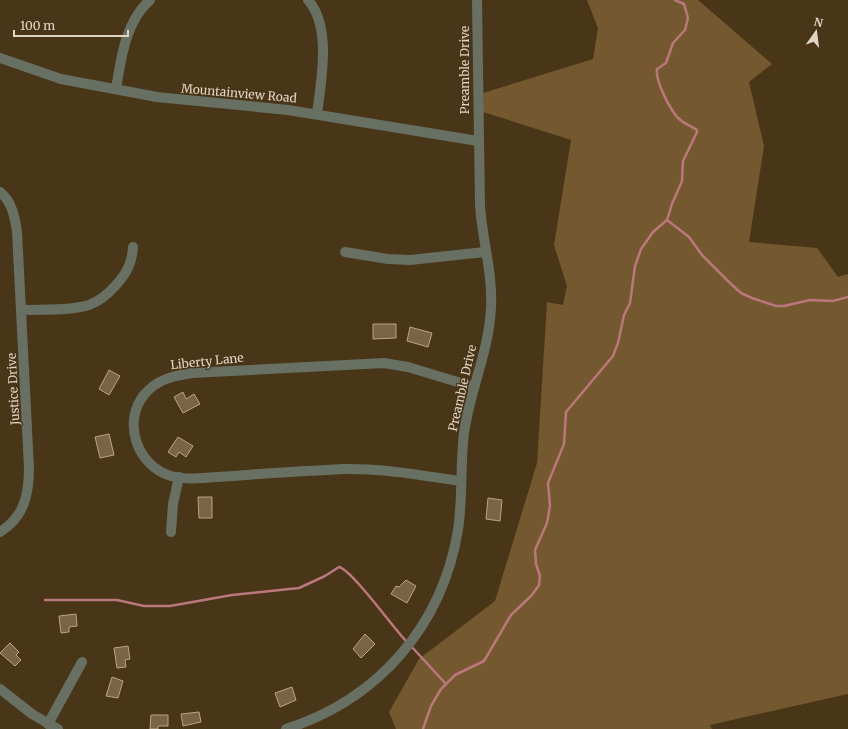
<svg xmlns="http://www.w3.org/2000/svg" width="848" height="729" viewBox="0 0 848 729" font-family="Merriweather,serif">
<rect width="100%" height="100%" fill="#493517"/>
<!-- green -->
<path fill="#74582f" d="M587,0H698L772,64L749,82L764,146L749,242L817,248L838,277L848,274V694L710,725L712,729H396L389,712L419,659L495,601L537,463L547,302L563,305L567,286L554,245L571,140L480,111V94L593,59L598,28Z"/>
<g fill="none" stroke-linecap="round" stroke-linejoin="round">
<!-- stream -->
<g stroke="#ba777c" stroke-width="2.5">
<path d="M667,220L689,237L702,255L731,284L741,293L752,298L776,306H784L810,300L833,301L848,297"/>
<path d="M45,600H117L144,606H170L232,595L299,588L325,576L339,567C352,570 394,629 407,642"/>
<path d="M411,646L446,684"/>
<path d="M423,729L431,706L441,689L455,675L484,661L511,615L532,595L539,585L540,576L536,564L535,550L547,523L550,506L548,483L564,444L566,412L613,356L618,343L624,315L630,303L635,266L641,249L653,232L667,220L672,204L682,181L683,161L697,132V130C691,126 683,123 678,118C670,109 655,81 657,69L666,63L673,43L685,30L688,18L684,4L675,0"/>
</g>
</g>
<!-- building -->
<g fill="#7a6446" stroke="#bca484">
<path d="M373,324H396V338L373,339Z"/>
<path d="M410,327L432,333L428,347L407,341Z"/>
<path d="M109,370L120,376L109,395L99,389Z"/>
<path d="M183,392L186,399L194,394L200,404L183,413L174,397Z"/>
<path d="M109,434L114,455L100,458L95,437Z"/>
<path d="M178,437L193,446L186,457L179,452L176,457L168,452Z"/>
<path d="M198,497H212V518H199Z"/>
<path d="M488,498L502,500L500,521L486,519Z"/>
<path d="M406,580L416,586L407,603L391,594L396,586L399,587Z"/>
<path d="M76,614L77,626L69,627V632L61,633L59,616Z"/>
<path d="M365,634L375,644L361,658L353,649Z"/>
<path d="M10,643L19,652L16,655L21,660L15,666L0,653Z"/>
<path d="M128,646L130,659L125,660L126,667L117,668L114,648Z"/>
<path d="M112,677L123,681L118,698L106,696Z"/>
<path d="M292,687L296,700L280,707L275,693Z"/>
<path d="M199,712L201,722L183,726L181,714Z"/>
<path d="M151,715H168V726H158V729H150Z"/>
</g>
<g fill="none" stroke-linecap="round" stroke-linejoin="round">
<!-- minor -->
<g stroke="#677062" stroke-width="10">
<path d="M308,0C332,27 321,81 317,114"/>
<path d="M0,58L61,79L157,97L288,110L478,141"/>
<path d="M116,89C121,59 125,22 150,0"/>
<path d="M0,192C12,201 15,218 17,232L29,468C29,495 24,517 0,532"/>
<path d="M345,252L388,259L410,260L485,252"/>
<path d="M22,310C42,309 70,311 89,305C100,301 109,293 116,285C127,273 132,263 133,247"/>
<path d="M461,481C423,476 383,468 344,469C306,471 269,473 232,476C212,477 190,481 171,476C137,466 122,422 144,395C157,379 173,376 192,373L384,363L408,367L474,387"/>
<path d="M171,532L173,504L179,477"/>
<path d="M0,689L32,714L58,729"/>
<path d="M48,724L82,662"/>
<path d="M286,729C379,699 442,626 458,530C463,498 460,465 464,433C470,390 489,351 491,308C493,274 482,239 480,205L477,0"/>
</g>
</g>
<g text-anchor="middle" dominant-baseline="central" stroke-width="3" stroke-linejoin="round" paint-order="stroke">
<!-- street labels -->
<g font-size="12" fill="#e0d4c3" stroke="#493517">
<text transform="translate(464 70) rotate(-90)">Preamble Drive</text>
<text transform="translate(239 93) rotate(5)">Mountainview Road</text>
<text transform="translate(207 361) rotate(-6)">Liberty Lane</text>
<text transform="translate(462 388) rotate(-77)">Preamble Drive</text>
<text transform="translate(13 389) rotate(-93)">Justice Drive</text>
</g>
</g>
<!-- north arrow -->
<g transform="translate(816 32) rotate(14)" stroke="#493517" stroke-width="3" paint-order="stroke">
<path d="M0-3L7 15L0 10L-7 15Z" fill="#e0d4c3"/>
<text y="-6" font-size="11" font-weight="bold" text-anchor="middle" fill="#e0d4c3">N</text>
</g>
<!-- scale -->
<path d="M14 30v6h114v-6" fill="none" stroke="#e0d4c3" stroke-width="2"/>
<text x="20" y="30" font-size="12" fill="#e0d4c3" stroke="#493517" stroke-width="3" paint-order="stroke">100 m</text>
</svg>
